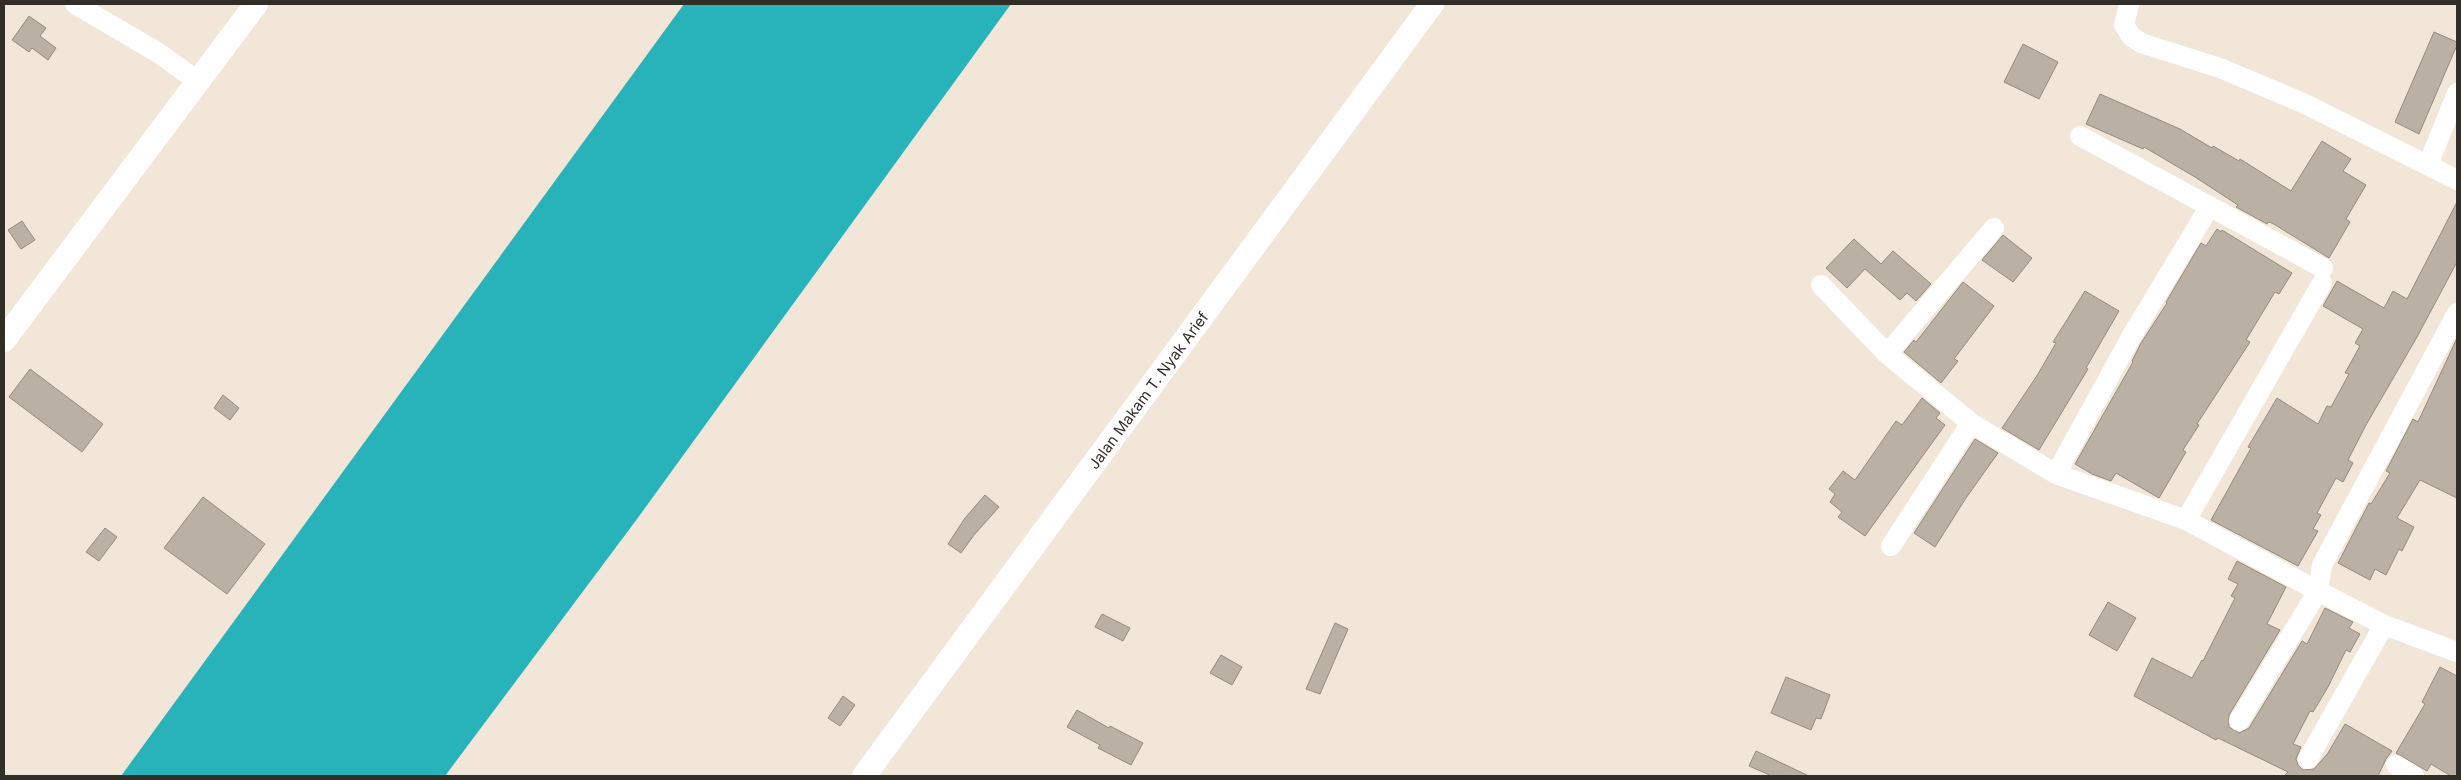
<svg xmlns="http://www.w3.org/2000/svg" width="2461" height="780" viewBox="0 0 2461 780" font-family="Inter,sans-serif">
<rect width="100%" height="100%" fill="#f1e6d8"/>
<!-- water -->
<path fill="#27b3b9" d="M684,4H1011L637,519L445,776H121Z"/>
<!-- building -->
<g fill="#bab0a3" stroke="#958c7f">
<path d="M29,16L46,28L40,36L56,48L48,60L32,48L29,52L12,40Z"/>
<path d="M2434,32L2457,42V45L2419,134L2395,122Z"/>
<path d="M2023,44L2058,62L2039,99L2004,82Z"/>
<path d="M2100,94L2180,129L2212,148L2213,146L2239,161L2240,159L2291,191L2322,141L2351,159L2343,171L2366,185L2346,219L2350,222L2329,258L2272,223L2268,222L2267,224L2236,207L2238,205L2195,177L2144,147L2143,149L2086,124Z"/>
<path d="M2457,202V262L2417,337L2366,425L2348,460L2353,463L2343,482L2336,478L2317,513L2321,515L2313,529L2318,531L2298,566L2211,520L2251,448L2248,447L2277,398L2318,424L2327,406L2331,407L2349,374L2345,373L2360,346L2355,343L2363,329L2323,306L2337,281L2384,308L2393,291L2407,299Z"/>
<path d="M22,221L35,240L21,249L8,230Z"/>
<path d="M2217,229L2221,232L2222,230L2292,273L2279,294L2275,292L2246,340L2250,342L2197,424L2199,425L2183,450L2186,452L2159,498L2116,473L2111,481L2092,474L2075,464L2133,362L2132,361L2141,343L2167,303L2166,302L2201,243L2206,246Z"/>
<path d="M2003,235L2032,258L2013,282L1982,260Z"/>
<path d="M1854,239L1881,264L1893,251L1931,284L1916,301L1907,293L1900,300L1865,269L1847,288L1826,268Z"/>
<path d="M1963,282L1994,306L1954,359L1958,361L1941,383L1904,352L1914,340L1916,342Z"/>
<path d="M2085,291L2119,311L2086,368L2088,369L2039,450L2002,428L2038,374L2056,343L2053,342Z"/>
<path d="M2457,338V498L2420,480L2397,518L2414,527L2402,551L2399,549L2386,575L2375,569L2370,580L2338,563L2369,503L2371,504L2390,473L2386,471L2413,419L2418,422Z"/>
<path d="M30,369L103,424L82,452L9,397Z"/>
<path d="M223,395L239,408L230,420L214,408Z"/>
<path d="M1922,398L1940,413L1936,418L1945,425L1865,536L1838,517L1842,512L1830,502L1835,494L1829,489L1843,471L1855,480L1896,421L1902,425Z"/>
<path d="M1975,439L1998,453L1966,498L1935,547L1914,533Z"/>
<path d="M985,495L999,507L974,535L961,553L948,544L965,518Z"/>
<path d="M203,497L265,544L227,594L164,548Z"/>
<path d="M105,528L117,537L99,561L86,552Z"/>
<path d="M2237,561L2286,587L2267,624L2280,630L2229,715V727L2239,733L2249,728L2302,641L2307,644L2325,608L2353,622L2349,628L2360,634L2350,652L2346,650L2328,687L2313,712L2310,711L2293,744L2301,747L2296,759L2298,765L2303,770L2314,769L2328,753L2345,724L2392,751L2386,759L2378,776H2284L2288,772L2218,738L2216,740L2134,696L2152,658L2192,678L2202,660L2203,661L2235,598L2231,596L2238,584L2228,579Z"/>
<path d="M2108,602L2136,618L2117,651L2089,635Z"/>
<path d="M1102,614L1130,628L1123,641L1095,627Z"/>
<path d="M1335,623L1348,629L1320,694L1306,689Z"/>
<path d="M1221,655L1242,667L1232,685L1210,673Z"/>
<path d="M2440,667L2457,676V776H2451L2431,764L2427,771L2396,753L2425,704L2422,702Z"/>
<path d="M1786,677L1830,695L1821,719L1816,718L1811,730L1771,713Z"/>
<path d="M843,696L855,705L840,726L828,718Z"/>
<path d="M1077,710L1109,728L1110,726L1143,743L1131,765L1098,748L1100,745L1067,727Z"/>
<path d="M1756,751L1809,776H1772L1749,766Z"/>
</g>
<g fill="none" stroke-linecap="round" stroke-linejoin="round">
<!-- minor -->
<g stroke="#fff" stroke-width="20">
<path d="M75,4L157,52L199,82"/>
<path d="M2129,4L2124,25L2131,36L2141,43L2220,68L2303,103L2457,180"/>
<path d="M2080,136L2323,268"/>
<path d="M2428,165L2457,93"/>
<path d="M1821,285L1887,354L1971,423"/>
<path d="M2457,313L2322,565L2318,591L2384,625L2457,652"/>
<path d="M1887,354L1994,228"/>
<path d="M2056,474L2131,337L2210,206"/>
<path d="M2186,520L2322,283"/>
<path d="M1891,546L1971,423L2056,474L2186,520L2318,591L2239,721"/>
<path d="M2308,759L2384,625"/>
<path d="M2396,765L2414,776"/>
</g>
<!-- tertiary -->
<g stroke="#fff" stroke-width="24">
<path d="M4,340L256,4"/>
<path id="s1" d="M864,776L1432,4"/>
</g>
</g>
<g text-anchor="middle" dominant-baseline="central" stroke-width="5" stroke-linejoin="round" paint-order="stroke">
<!-- street labels -->
<g font-size="15" fill="#312d27" stroke="#f1e6d8">
<text stroke="none"><textPath href="#s1" startOffset="479">Jalan Makam T. Nyak Arief</textPath></text>
</g>
</g>
<!-- border -->
<rect width="2461" height="780" fill="none" stroke="#312d27" stroke-width="10"/>
</svg>
